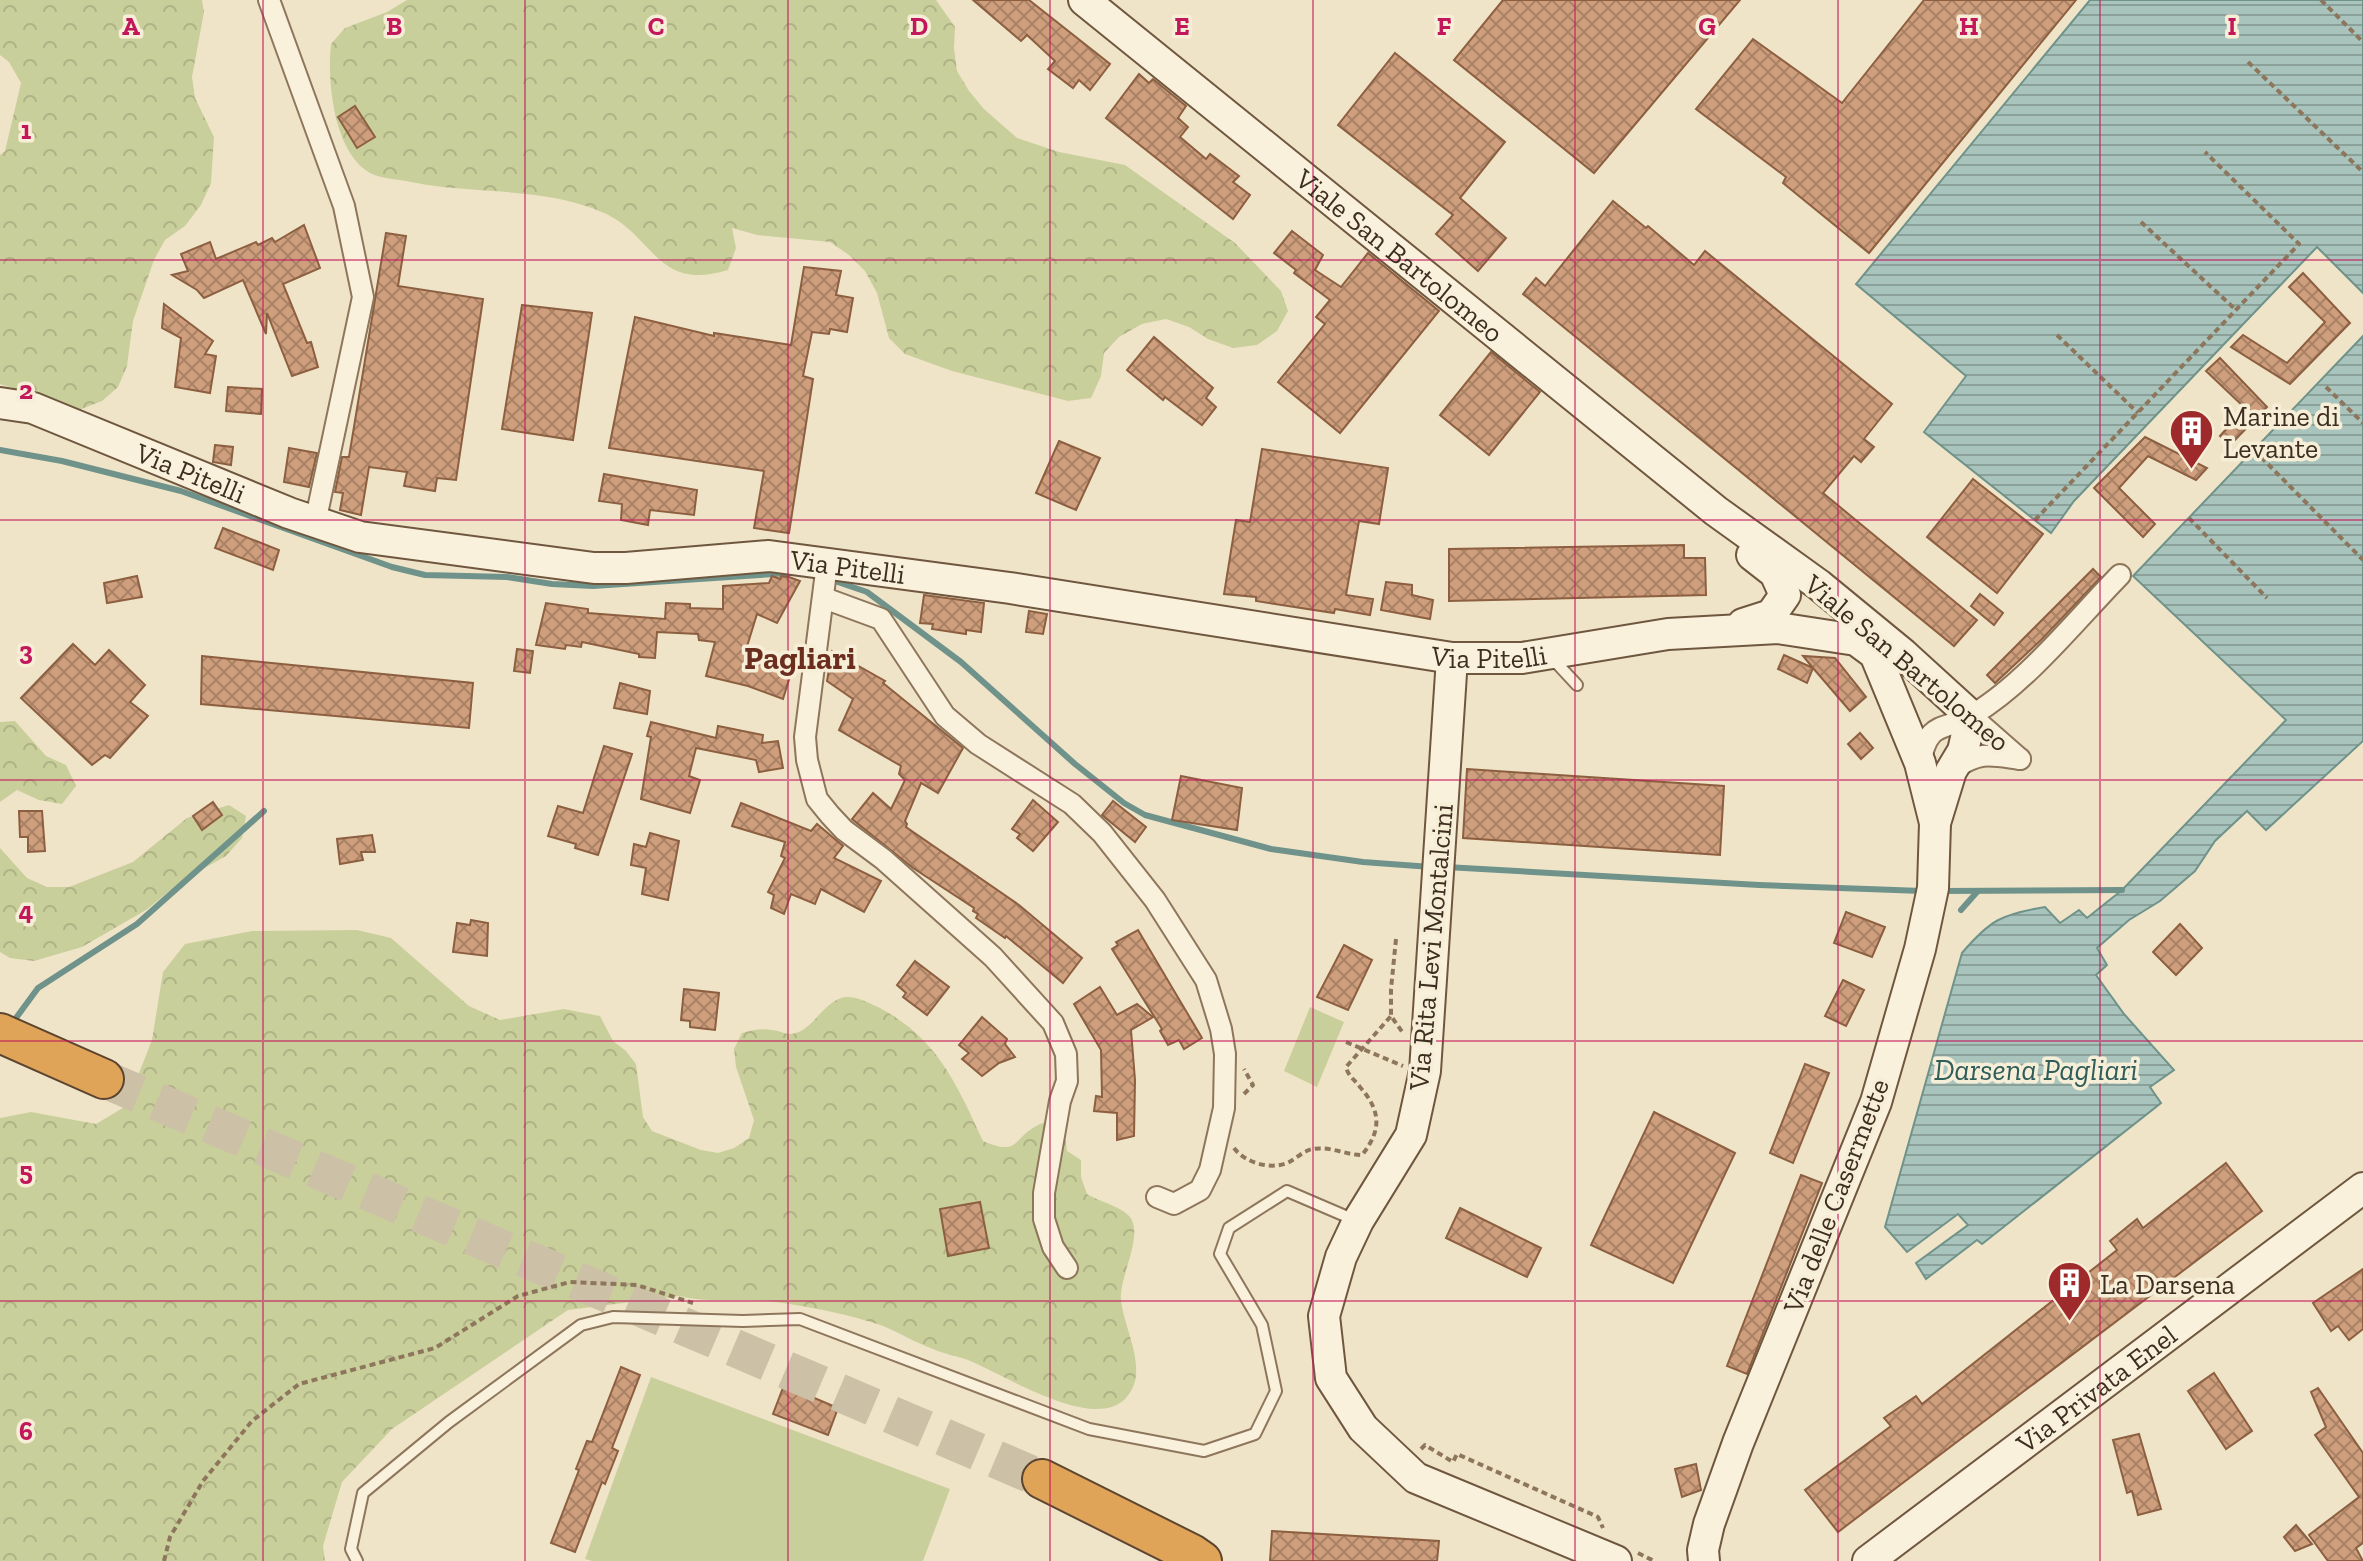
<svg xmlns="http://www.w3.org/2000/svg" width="2363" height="1561" viewBox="0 0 2363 1561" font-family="'Zilla Slab',serif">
<defs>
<pattern id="forest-crowns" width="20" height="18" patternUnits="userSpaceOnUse" patternTransform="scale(2)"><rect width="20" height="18" fill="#c9cf9b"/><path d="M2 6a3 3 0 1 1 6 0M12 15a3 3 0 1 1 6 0" fill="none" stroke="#aeb285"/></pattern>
<pattern id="water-rules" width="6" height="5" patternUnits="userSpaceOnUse" patternTransform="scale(2)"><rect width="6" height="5" fill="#a9c4bc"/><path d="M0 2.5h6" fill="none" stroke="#8ba098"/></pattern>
<pattern id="building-cross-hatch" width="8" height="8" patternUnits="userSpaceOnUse" patternTransform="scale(2)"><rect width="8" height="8" fill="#cf9f7d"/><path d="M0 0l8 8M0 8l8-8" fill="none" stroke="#a98266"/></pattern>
</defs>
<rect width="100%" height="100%" fill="#f0e4c8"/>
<!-- forest -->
<g fill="url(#forest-crowns)">
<path d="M0,0H202L204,12L192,77L195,98L214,137L211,183L201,205L185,226L165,240L154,260L133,321L127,366L118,387L102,401L79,410L0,384V155L5,151L21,83L9,62L0,55Z"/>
<path d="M407,0H936L955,27L954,48L957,71L969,91L984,109L1017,138L1059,152L1125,165L1235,243L1281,291L1288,311L1277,331L1257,345L1233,348L1208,339L1189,327L1166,319L1142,324L1119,337L1104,353L1101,376L1091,398L1068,401L952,371L905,354L889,338L877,293L865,271L849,255L830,242L757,235L732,228L736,248L728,270C656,292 655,236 604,213C544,186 474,195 411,182C399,179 381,179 370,173C333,152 327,80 331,44L345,28L387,12Z"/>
<path d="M15,721L46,756L66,765L76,786L62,804L39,800L17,790L0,802V722Z"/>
<path d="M229,805L246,816L242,838L226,856L183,880L146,910L82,947L34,961L10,958L0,952V848L27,878L47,887H69L133,862L187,818Z"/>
<path d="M357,930L391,938L469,1006L500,1020L564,1009L600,1016L613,1041L626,1051L636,1064L643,1117L652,1131L701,1150L718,1153L734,1148L749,1138L754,1120L736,1067L734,1049L742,1033C755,1029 764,1028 778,1031C782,1032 786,1034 790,1034C813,1033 822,1001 845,997C857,996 869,1003 880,1008C938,1039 957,1085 983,1141C1020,1157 1012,1138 1038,1125C1044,1122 1051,1122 1057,1121L1065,1135L1067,1151L1081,1160V1177L1087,1194C1100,1202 1121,1206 1130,1217C1144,1236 1119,1277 1121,1300C1124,1330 1151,1373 1125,1399C1092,1432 1003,1374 968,1360C956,1356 944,1354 933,1349C916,1343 900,1333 883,1326C849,1314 811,1307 776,1302C744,1297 711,1304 679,1296L568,1310L392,1429L342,1482L323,1546L325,1561H0V1118L31,1112L96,1124L126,1106L152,1040L163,972L185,944L252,931Z"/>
</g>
<!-- garden -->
<g fill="#c9cf9b">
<path d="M1310,1007L1344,1022L1317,1087L1284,1071Z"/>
<path d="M651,1377L950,1489L923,1561H592L585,1559Z"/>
</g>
<!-- water -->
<g fill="url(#water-rules)" stroke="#6f938a" stroke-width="2">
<path d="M2090,0H2363V293L2317,247L2074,501L2051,533L1924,432L1966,376L1856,284Z"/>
<path d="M2363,336V741L2266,830L2247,811L2215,841L2195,871L2160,901L2129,920L2097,948L2107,965L2096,975L2124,1014L2174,1070L2150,1087L2161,1103L1982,1244L1977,1240L1926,1279L1916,1263L1968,1225L1958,1214L1907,1252L1885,1227L1962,953C1990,920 2002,914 2045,907L2060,923L2079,910L2087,918L2122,890L2286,720L2133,576Z"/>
</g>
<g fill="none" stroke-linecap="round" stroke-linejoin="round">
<!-- stream -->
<g stroke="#6f938a" stroke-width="6">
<path d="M0,450L62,461L181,491L392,567L425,575L507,577L552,584L593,586L790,573"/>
<path d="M829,579L867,592L961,662L1075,764L1124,803L1145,815L1271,849L1363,862L1431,867"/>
<path d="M1446,867L1759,885L1922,891"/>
<path d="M1941,891L2122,890"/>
<path d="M1961,910L1977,892"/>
<path d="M16,1018L38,988L137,924L264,811"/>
</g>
</g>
<!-- building -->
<g fill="url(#building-cross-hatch)" stroke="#8d5f41" stroke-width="2">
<path d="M973,0H1029L1110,64L1090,90L1079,80L1073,88L1048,69L1055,61L1027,35L1021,41Z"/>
<path d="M1503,0H1740L1594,173L1454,60Z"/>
<path d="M1924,0H2076L1869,253L1783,183L1786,177L1696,109L1753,39L1842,103Z"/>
<path d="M1395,53L1505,142L1460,198L1506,238L1478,271L1436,234L1453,215L1338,125Z"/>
<path d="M1139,74L1149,83L1153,79L1186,106L1178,118L1188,127L1180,137L1206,159L1210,154L1239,176L1233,182L1250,195L1233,219L1106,118Z"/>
<path d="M355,106L375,137L357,148L338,117Z"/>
<path d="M1613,201L1646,228L1648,226L1694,265L1705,251L1892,404L1864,439L1874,447L1861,462L1854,456L1823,493L1977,620L1954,646L1523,294L1536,278L1545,286Z"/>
<path d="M304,225L320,268L283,284L307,343L311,342L318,367L292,376L267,313L266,334L243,280L204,298L197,290L172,275L188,271L181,254L210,242L216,259L256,242L258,245L272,238L275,242Z"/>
<path d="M1292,231L1323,255L1315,270L1341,287L1368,253L1439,311L1340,433L1278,382L1325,324L1316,317L1330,300L1294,273L1296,270L1274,253Z"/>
<path d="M386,233L406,236L398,286L483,299L456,480L437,478L435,491L404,486L407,472L369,467L361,515L340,510L343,493L335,492L342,457H349Z"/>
<path d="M804,267L841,271L836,295L853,298L847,332L830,329L829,334L812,332L803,376L813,379L789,533L754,528L764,471L609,448L635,317L714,336V333L791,345Z"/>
<path d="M2303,273L2350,323L2290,384L2231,347L2243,335L2287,363L2325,322L2289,287Z"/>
<path d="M164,304L213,341L205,354L216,356L210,393L175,387L181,338L162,328Z"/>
<path d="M522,305L592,313L573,440L502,429Z"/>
<path d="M1154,337L1213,388L1206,398L1216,407L1202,425L1165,397L1163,400L1127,370Z"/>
<path d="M1491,352L1540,392L1489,455L1440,415Z"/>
<path d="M2220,358L2267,407L2230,445L2220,436L2245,408L2206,371Z"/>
<path d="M228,387L262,389L261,414L226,411Z"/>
<path d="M2145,437L2207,468L2196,480L2148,456L2119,488L2155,524L2143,537L2094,488Z"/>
<path d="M1059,441L1100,458L1076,510L1036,493Z"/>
<path d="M215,445L233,447L231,465L213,462Z"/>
<path d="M289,448L317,453L309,487L284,482Z"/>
<path d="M1262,449L1388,468L1379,524L1359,521L1346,595L1373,599L1370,615L1335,609L1334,613L1256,601V597L1224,594L1236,520L1250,522Z"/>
<path d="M604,474L697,490L694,515L650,510L648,525L621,520L622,504L599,501Z"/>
<path d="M1973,479L2043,534L1997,593L1927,537Z"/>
<path d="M223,528L279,550L273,570L215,548Z"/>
<path d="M1684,545V558H1705L1706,595L1449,601V549Z"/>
<path d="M2093,569L2101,577L2041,640L1995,683L1987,675Z"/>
<path d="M137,576L142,597L107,603L104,583Z"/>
<path d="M772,576L780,579L781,576L789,577L800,581L777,623L757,614L745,653L792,670L783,699L748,686L706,676L715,642L699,640L698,634L657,632L655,658L639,657V654L582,642L581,647L566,645L565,649L536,645L546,603L588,609V613L665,619L666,603L690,604V608L723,609V586L769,583Z"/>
<path d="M1386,582L1412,585V595L1433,600L1430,619L1381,610Z"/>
<path d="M1980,594L2003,613L1994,625L1971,606Z"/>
<path d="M924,595L984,603L981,632L966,630V634L932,629L933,624L920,623Z"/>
<path d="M1029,611L1047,614L1043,634L1026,632Z"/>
<path d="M73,644L95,665L109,650L145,685L130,702L148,716L110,758L105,755L92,765L21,698Z"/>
<path d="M517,649L533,651L530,673L514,671Z"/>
<path d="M832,651L885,681L883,683L963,748L938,793L921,783L905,821L907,824L906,827L1019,905L1082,958L1063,983L1006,936L1005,938L976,918L978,914L973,911L974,908L913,868L852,819L873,793L891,809L905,780L899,774L901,766L839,730L853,699L827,681Z"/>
<path d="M1784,655L1813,668L1803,656L1835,658L1866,697L1850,711L1813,668L1807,683L1778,669Z"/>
<path d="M202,656L473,683L469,728L201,704Z"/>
<path d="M620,683L650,691L647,714L614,708Z"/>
<path d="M651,722L716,738L718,726L763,735L762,743L778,741L783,768L759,772L756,760L696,748L689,776L700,780L690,813L641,799L651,737L647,736Z"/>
<path d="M1860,733L1873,748L1861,759L1848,744Z"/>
<path d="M604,746L632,754L598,855L575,848L576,844L548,836L558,806L583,813Z"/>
<path d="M1467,769L1724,786L1720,855L1463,838Z"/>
<path d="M1181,776L1242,788L1237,830L1172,820Z"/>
<path d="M1033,800L1058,822L1033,851L1017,838L1020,834L1012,829Z"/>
<path d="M1113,801L1146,827L1135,842L1102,815Z"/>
<path d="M213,802L222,815L202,830L193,816Z"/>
<path d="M741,803L811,831L817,824L843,846L834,858L881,881L864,912L821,889L815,904L791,894L784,914L771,908L774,895L768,892L785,858L781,856L785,842L732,826Z"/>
<path d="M19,811H42L45,851L28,852V837H20Z"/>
<path d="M650,833L679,841L668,900L642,894L646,868L631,865L634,844L646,847Z"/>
<path d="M372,835L375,852H361L363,860L340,864L337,839Z"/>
<path d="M1846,912L1885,927L1872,957L1834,943Z"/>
<path d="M471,920L488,923L487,956L453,952L457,923L470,925Z"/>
<path d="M2180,924L2202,948L2176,975L2153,952Z"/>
<path d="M1138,930L1202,1038L1184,1049L1179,1040L1168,1045L1160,1031L1162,1029L1112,949L1118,945L1116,942Z"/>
<path d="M1344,945L1372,960L1348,1010L1317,997Z"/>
<path d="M915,961L949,987L927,1015L903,997L906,993L897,985Z"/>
<path d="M1843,980L1864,990L1846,1026L1825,1016Z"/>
<path d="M1100,987L1117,1015L1137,1004L1153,1017L1131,1030L1135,1080L1134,1136L1117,1140V1113L1094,1111L1096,1096L1102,1097L1101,1050L1074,1004Z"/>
<path d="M684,989L719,993L715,1030L690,1027V1021L681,1020Z"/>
<path d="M982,1017L1007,1039L1005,1044L1015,1057L999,1063L982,1076L962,1059L969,1053L959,1045Z"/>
<path d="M1805,1064L1829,1073L1793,1163L1770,1153Z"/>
<path d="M1654,1112L1735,1153L1673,1283L1591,1245Z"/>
<path d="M2226,1163L2262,1211L1838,1532L1805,1490L1891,1426L1884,1418L1916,1396L1922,1404L2117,1250L2110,1241L2137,1219L2143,1228Z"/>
<path d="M1801,1175L1822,1183L1747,1374L1727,1366Z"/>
<path d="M980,1202L989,1248L948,1256L940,1209Z"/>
<path d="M1460,1208L1541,1248L1527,1277L1446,1238Z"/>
<path d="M2363,1269V1329L2349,1340L2338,1326L2331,1331L2313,1303Z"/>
<path d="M621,1367L640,1375L612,1448L618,1451L605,1484L602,1482L575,1552L551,1543L579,1470L576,1469L587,1441L592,1442Z"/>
<path d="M2214,1373L2252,1431L2226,1449L2188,1391Z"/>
<path d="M784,1385L838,1408L828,1435L773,1414Z"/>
<path d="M2318,1388L2363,1453V1543L2356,1548L2363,1561H2328L2309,1535L2359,1497L2315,1435L2326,1427L2311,1392Z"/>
<path d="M2139,1434L2161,1509L2138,1515L2132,1491L2127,1493L2113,1440Z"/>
<path d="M1696,1464L1701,1490L1682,1497L1675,1469Z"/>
<path d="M2296,1525L2312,1544L2295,1551L2284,1537Z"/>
<path d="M1272,1531L1439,1541L1437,1561H1270Z"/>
</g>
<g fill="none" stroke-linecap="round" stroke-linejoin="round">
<!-- highway-tunnel -->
<path stroke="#ccc0a6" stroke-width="38" stroke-dasharray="38 19" stroke-linecap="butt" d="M104,1079L1042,1479"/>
<defs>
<g id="lane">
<path d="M1551,657L1577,685"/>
<path d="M357,1561L351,1549L363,1493L449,1422L581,1325L613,1317L743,1321L800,1319L1089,1429L1204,1451L1255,1434L1276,1391L1262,1325L1220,1254L1229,1228L1287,1191L1357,1221"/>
</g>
<g id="street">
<path d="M269,0L344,206L363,297L315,523"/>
<path d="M827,564L805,737L807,760L817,799L830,815L844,830L883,859L993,957L1053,1023L1066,1054L1067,1081L1060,1101L1044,1193V1219L1053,1247L1067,1268"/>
<path d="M824,598L881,619L945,716L978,744L1072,804L1102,833L1155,900L1206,980L1221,1029L1225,1054L1224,1108L1210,1170L1200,1190L1174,1204L1157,1197"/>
<path d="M1971,716L2020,759"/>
<path d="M1920,763C1929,718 1943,733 1974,714C2027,682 2076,620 2120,575"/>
<path d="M1955,768C1981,751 1990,755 2020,759"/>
</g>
<g id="secondary">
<path id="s1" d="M1084,0L1716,511L1819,585L1903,654L1971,716L1963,751L1951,771L1935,823L1933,888L1920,949L1876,1102L1738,1443L1709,1524L1703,1550L1704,1561"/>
<path id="s2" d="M0,403L33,408L289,513L360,537L594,568H626L769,556L1010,588L1452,658H1522L1668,634L1778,628L1856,640L1875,654L1920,763L1935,823"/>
<path d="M1743,624L1771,615L1785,595L1775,573L1752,555"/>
<path d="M1452,658L1425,1071L1411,1135L1358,1221L1341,1257L1324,1316L1331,1378L1363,1428L1416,1478L1616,1561"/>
<path id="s3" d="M1868,1561L2363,1188"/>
</g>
<g id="highway">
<path d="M0,1033L104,1079"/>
<path d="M1042,1479L1192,1554L1202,1561"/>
</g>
</defs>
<!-- lane casing -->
<use href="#lane" stroke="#8d765c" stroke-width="14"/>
<!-- street casing -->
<use href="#street" stroke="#8d765c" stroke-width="24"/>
<!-- secondary casing -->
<use href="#secondary" stroke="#6f573f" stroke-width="34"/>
<!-- highway casing -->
<use href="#highway" stroke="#5b4430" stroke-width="42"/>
<!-- path -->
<g stroke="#8d765c" stroke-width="4" stroke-dasharray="6 4" stroke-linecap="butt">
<path d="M2321,0L2363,42"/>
<path d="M2248,62L2363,172"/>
<path d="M2141,222L2236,310"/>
<path d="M2057,335L2138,413"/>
<path d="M2326,387L2363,423"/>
<path d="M2254,450L2363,560"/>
<path d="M2189,518L2267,598"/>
<path d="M2035,520L2299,244L2205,152"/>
<path d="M1396,939L1391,989V1016L1403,1033"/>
<path d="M1346,1042L1403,1066"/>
<path d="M1244,1094L1253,1085L1244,1069"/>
<path d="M1234,1148C1246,1164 1274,1171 1291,1161C1298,1157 1305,1150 1313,1149C1330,1146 1346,1155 1362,1155C1382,1130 1381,1111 1360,1087C1355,1080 1348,1076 1346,1067L1391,1016"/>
<path d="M1421,1449L1425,1445L1453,1462L1457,1454L1598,1517L1603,1528"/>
<path d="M1638,1553L1654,1561"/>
<path d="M164,1561L170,1537L203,1481L252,1421L299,1384L435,1348L518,1296L570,1282L637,1285L693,1303"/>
</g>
<!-- lane -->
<use href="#lane" stroke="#faf1dc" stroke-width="10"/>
<!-- street -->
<use href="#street" stroke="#faf1dc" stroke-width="20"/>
<!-- secondary -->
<use href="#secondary" stroke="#faf1dc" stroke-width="30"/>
<!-- highway -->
<use href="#highway" stroke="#e0a458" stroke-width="38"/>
</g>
<!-- grid -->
<path fill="none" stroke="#c2185b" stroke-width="2" stroke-opacity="0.55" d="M263,0V1561M525,0V1561M788,0V1561M1050,0V1561M1313,0V1561M1575,0V1561M1838,0V1561M2100,0V1561M0,260H2363M0,520H2363M0,780H2363M0,1041H2363M0,1301H2363"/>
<!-- icons -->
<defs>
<symbol id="building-pin" viewBox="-11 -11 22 30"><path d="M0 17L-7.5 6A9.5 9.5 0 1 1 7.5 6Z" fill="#9e2a2b" stroke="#f7eed8"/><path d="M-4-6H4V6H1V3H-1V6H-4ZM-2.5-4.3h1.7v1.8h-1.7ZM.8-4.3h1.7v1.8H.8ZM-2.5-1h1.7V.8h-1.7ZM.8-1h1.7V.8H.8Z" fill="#fff"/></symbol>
</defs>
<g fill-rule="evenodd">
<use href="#building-pin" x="2166" y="406" width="51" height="69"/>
<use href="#building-pin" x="2044" y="1258" width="51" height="69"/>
</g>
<g text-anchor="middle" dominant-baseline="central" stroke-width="7" stroke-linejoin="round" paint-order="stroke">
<!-- street labels -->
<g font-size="28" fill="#3d2e20" stroke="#f7eed8">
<text stroke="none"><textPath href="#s1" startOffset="406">Viale San Bartolomeo</textPath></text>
<text stroke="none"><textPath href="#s2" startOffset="204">Via Pitelli</textPath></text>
<text stroke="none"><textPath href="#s2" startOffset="876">Via Pitelli</textPath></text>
<text stroke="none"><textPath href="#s2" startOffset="1524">Via Pitelli</textPath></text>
<text transform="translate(1907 663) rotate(40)">Viale San Bartolomeo</text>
<text transform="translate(1431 947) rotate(-85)">Via Rita Levi Montalcini</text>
<text transform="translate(1836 1196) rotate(-69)">Via delle Casermette</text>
<text stroke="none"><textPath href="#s3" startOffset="286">Via Privata Enel</textPath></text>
</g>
<!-- poi labels -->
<g font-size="28" fill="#3d2e20" stroke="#f7eed8" text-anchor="start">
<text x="2223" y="416">Marine di<tspan x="2223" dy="32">Levante</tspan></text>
<text x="2100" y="1284">La Darsena</text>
</g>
<!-- water labels -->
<g font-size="30" font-style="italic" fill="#2f5d5a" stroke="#f7eed8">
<text x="2036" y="1070">Darsena Pagliari</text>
</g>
<!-- quarter labels -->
<g font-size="32" font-weight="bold" fill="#6b2e1e" stroke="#f7eed8">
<text x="800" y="658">Pagliari</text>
</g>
</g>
<g font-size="26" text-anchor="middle" font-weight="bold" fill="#c2185b" stroke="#f7eed8" stroke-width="7" stroke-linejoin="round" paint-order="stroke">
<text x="131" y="35">A</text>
<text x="394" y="35">B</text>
<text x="656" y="35">C</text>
<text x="919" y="35">D</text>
<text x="1182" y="35">E</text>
<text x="1444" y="35">F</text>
<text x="1707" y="35">G</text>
<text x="1969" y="35">H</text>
<text x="2232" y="35">I</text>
<text x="26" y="139">1</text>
<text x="26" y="399">2</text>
<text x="26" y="660">3</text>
<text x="26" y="920">4</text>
<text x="26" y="1180">5</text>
<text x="26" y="1440">6</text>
</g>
</svg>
